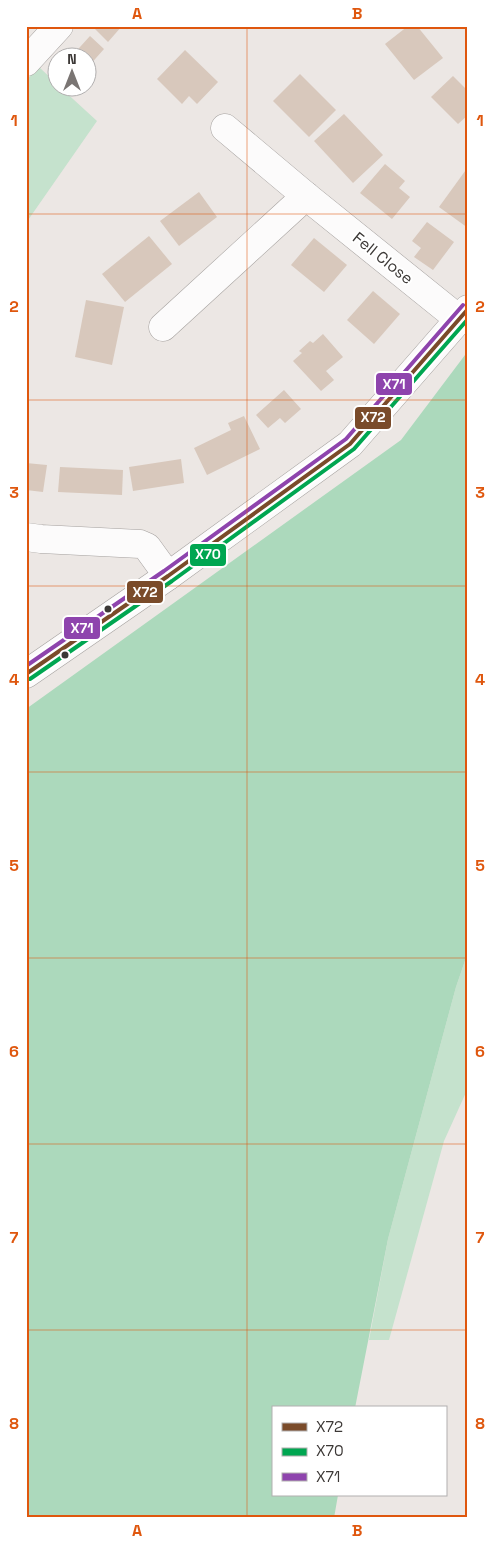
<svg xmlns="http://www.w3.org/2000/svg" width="494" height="1544" viewBox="0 0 494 1544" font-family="'Space Grotesk',sans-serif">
<rect width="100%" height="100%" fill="#ece7e4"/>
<!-- green -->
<g fill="#c5e2cd">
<path d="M39,67L57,84L58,88H61L97,121L26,223V80Z"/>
<path d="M468,952V1088L444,1141L389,1340H369L388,1239L456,987Z"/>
</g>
<!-- forest -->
<path fill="#acd9bc" d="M468,351V952L456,987L388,1239L355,1408H273V1495H338L334,1518H26V709L401,440Z"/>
<!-- building -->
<g fill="#d8c8bc">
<path d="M96,26H122L108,42L94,28Z"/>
<path d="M408,26H417L443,58L414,80L385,44Z"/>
<path d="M90,36L104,49L88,67V58H70Z"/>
<path d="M185,50L218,82L197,104L189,96L182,104L157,79Z"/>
<path d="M300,74L336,110L309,137L273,101Z"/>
<path d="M453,76L468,91V115L458,124L431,97Z"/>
<path d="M344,114L383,155L353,183L314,141Z"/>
<path d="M385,164L405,181L399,188L410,197L392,219L360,193Z"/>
<path d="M468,167V228L439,207Z"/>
<path d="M199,192L217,217L179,246L160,221Z"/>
<path d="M427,222L454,242L433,270L414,257L421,248L412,241Z"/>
<path d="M149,236L172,264L125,302L102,274Z"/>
<path d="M314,238L347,265L324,292L291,265Z"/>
<path d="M373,291L400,314L374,344L347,320Z"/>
<path d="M86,300L124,307L112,365L75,357Z"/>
<path d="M323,334L343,357L326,371L334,380L321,391L293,361L302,353L299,351L310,341L313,343Z"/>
<path d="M284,390L301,409L285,423L280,418L268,428L256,415Z"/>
<path d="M244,416L260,449L207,475L194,448L231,430L228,423Z"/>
<path d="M181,459L184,483L133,491L129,467Z"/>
<path d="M26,463L47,465L43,492L26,490Z"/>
<path d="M60,467L123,470L122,495L58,492Z"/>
</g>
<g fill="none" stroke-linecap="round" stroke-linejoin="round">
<defs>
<g id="minor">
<path d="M26,62L59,26"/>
<path d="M225,128L306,196L460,320"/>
<path d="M163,327L306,196"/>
<path d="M26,537L41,539L140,544L147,547L168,576"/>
</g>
<path id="highway" d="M26,674L168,576L350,444L468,309"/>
</defs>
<!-- minor casing -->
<use href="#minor" stroke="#a4a09e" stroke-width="29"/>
<!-- highway casing -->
<use href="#highway" stroke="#a4a09e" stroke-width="29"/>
<!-- minor -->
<use href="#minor" stroke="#fcfbfb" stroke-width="28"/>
<!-- highway -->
<use href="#highway" stroke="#fcfbfb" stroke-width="28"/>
<defs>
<path id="bus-1" d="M26,674L168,576L350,444L468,309"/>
<path id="bus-2" d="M30,679L172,581L354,449L468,319"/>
<path id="bus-3" d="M26,666L164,571L346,439L463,305"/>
</defs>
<!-- bus-1 casing -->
<use href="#bus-1" stroke="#fff" stroke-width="8"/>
<!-- bus-2 casing -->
<use href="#bus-2" stroke="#fff" stroke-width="8"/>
<!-- bus-3 casing -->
<use href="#bus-3" stroke="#fff" stroke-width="8"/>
<!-- bus-1 -->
<use href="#bus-1" stroke="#7a4b2a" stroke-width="4"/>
<!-- bus-2 -->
<use href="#bus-2" stroke="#00a651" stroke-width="4"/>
<!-- bus-3 -->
<use href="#bus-3" stroke="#8e44ad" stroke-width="4"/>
</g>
<!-- grid -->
<path fill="none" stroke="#df570e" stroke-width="1" stroke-opacity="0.55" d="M247,26V1518M26,214H468M26,400H468M26,586H468M26,772H468M26,958H468M26,1144H468M26,1330H468"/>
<!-- markers -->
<g fill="#3c3836" stroke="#fff" stroke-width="2">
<circle cx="108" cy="609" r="4.5"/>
<circle cx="65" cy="655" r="4.5"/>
</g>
<g text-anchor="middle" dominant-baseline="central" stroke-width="4" stroke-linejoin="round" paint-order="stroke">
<!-- street labels -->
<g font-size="16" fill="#3c3836" stroke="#fff">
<text transform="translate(383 258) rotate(39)">Fell Close</text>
</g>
</g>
<g stroke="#fff" stroke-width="2">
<rect x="375" y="372" width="38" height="24" rx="5" fill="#8e44ad"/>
<rect x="354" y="406" width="38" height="24" rx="5" fill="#7a4b2a"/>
<rect x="189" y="543" width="38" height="24" rx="5" fill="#00a651"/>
<rect x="126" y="580" width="38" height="24" rx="5" fill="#7a4b2a"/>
<rect x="63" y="616" width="38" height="24" rx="5" fill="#8e44ad"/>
</g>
<g font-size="14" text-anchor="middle" font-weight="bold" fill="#fff">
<text x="394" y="389">X71</text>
<text x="373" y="422">X72</text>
<text x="208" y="559">X70</text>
<text x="145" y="597">X72</text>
<text x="82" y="633">X71</text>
</g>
<!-- border -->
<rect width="494" height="1544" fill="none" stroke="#ffffff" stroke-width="55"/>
<!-- legend -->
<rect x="272" y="1406" width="175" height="90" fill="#ffffff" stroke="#b1afaf"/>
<rect x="282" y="1423" width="25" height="8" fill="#7a4b2a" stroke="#b1afaf"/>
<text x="316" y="1432" font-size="15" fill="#3c3836">X72</text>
<rect x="282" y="1448" width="25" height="8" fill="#00a651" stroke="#b1afaf"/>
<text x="316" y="1456" font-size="15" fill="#3c3836">X70</text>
<rect x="282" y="1473" width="25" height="8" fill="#8e44ad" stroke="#b1afaf"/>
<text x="316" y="1482" font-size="15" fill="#3c3836">X71</text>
<!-- north arrow -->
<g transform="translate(72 72)"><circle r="24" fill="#ffffff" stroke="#b1afaf"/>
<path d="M0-4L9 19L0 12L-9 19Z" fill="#7a7573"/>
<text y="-8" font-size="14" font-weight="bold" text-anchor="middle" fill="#3c3836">N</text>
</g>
<rect x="28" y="28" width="438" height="1488" fill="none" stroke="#df570e" stroke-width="2"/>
<g font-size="16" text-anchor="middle" font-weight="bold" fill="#df570e">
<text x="137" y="19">A</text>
<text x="357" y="19">B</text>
<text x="14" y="126">1</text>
<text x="480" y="126">1</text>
<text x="14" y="312">2</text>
<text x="480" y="312">2</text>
<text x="14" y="498">3</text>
<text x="480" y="498">3</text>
<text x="14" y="685">4</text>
<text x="480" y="685">4</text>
<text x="14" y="871">5</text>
<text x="480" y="871">5</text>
<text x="14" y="1057">6</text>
<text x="480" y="1057">6</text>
<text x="14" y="1243">7</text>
<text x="480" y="1243">7</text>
<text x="14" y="1429">8</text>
<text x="480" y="1429">8</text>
<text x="137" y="1536">A</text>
<text x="357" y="1536">B</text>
</g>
</svg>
